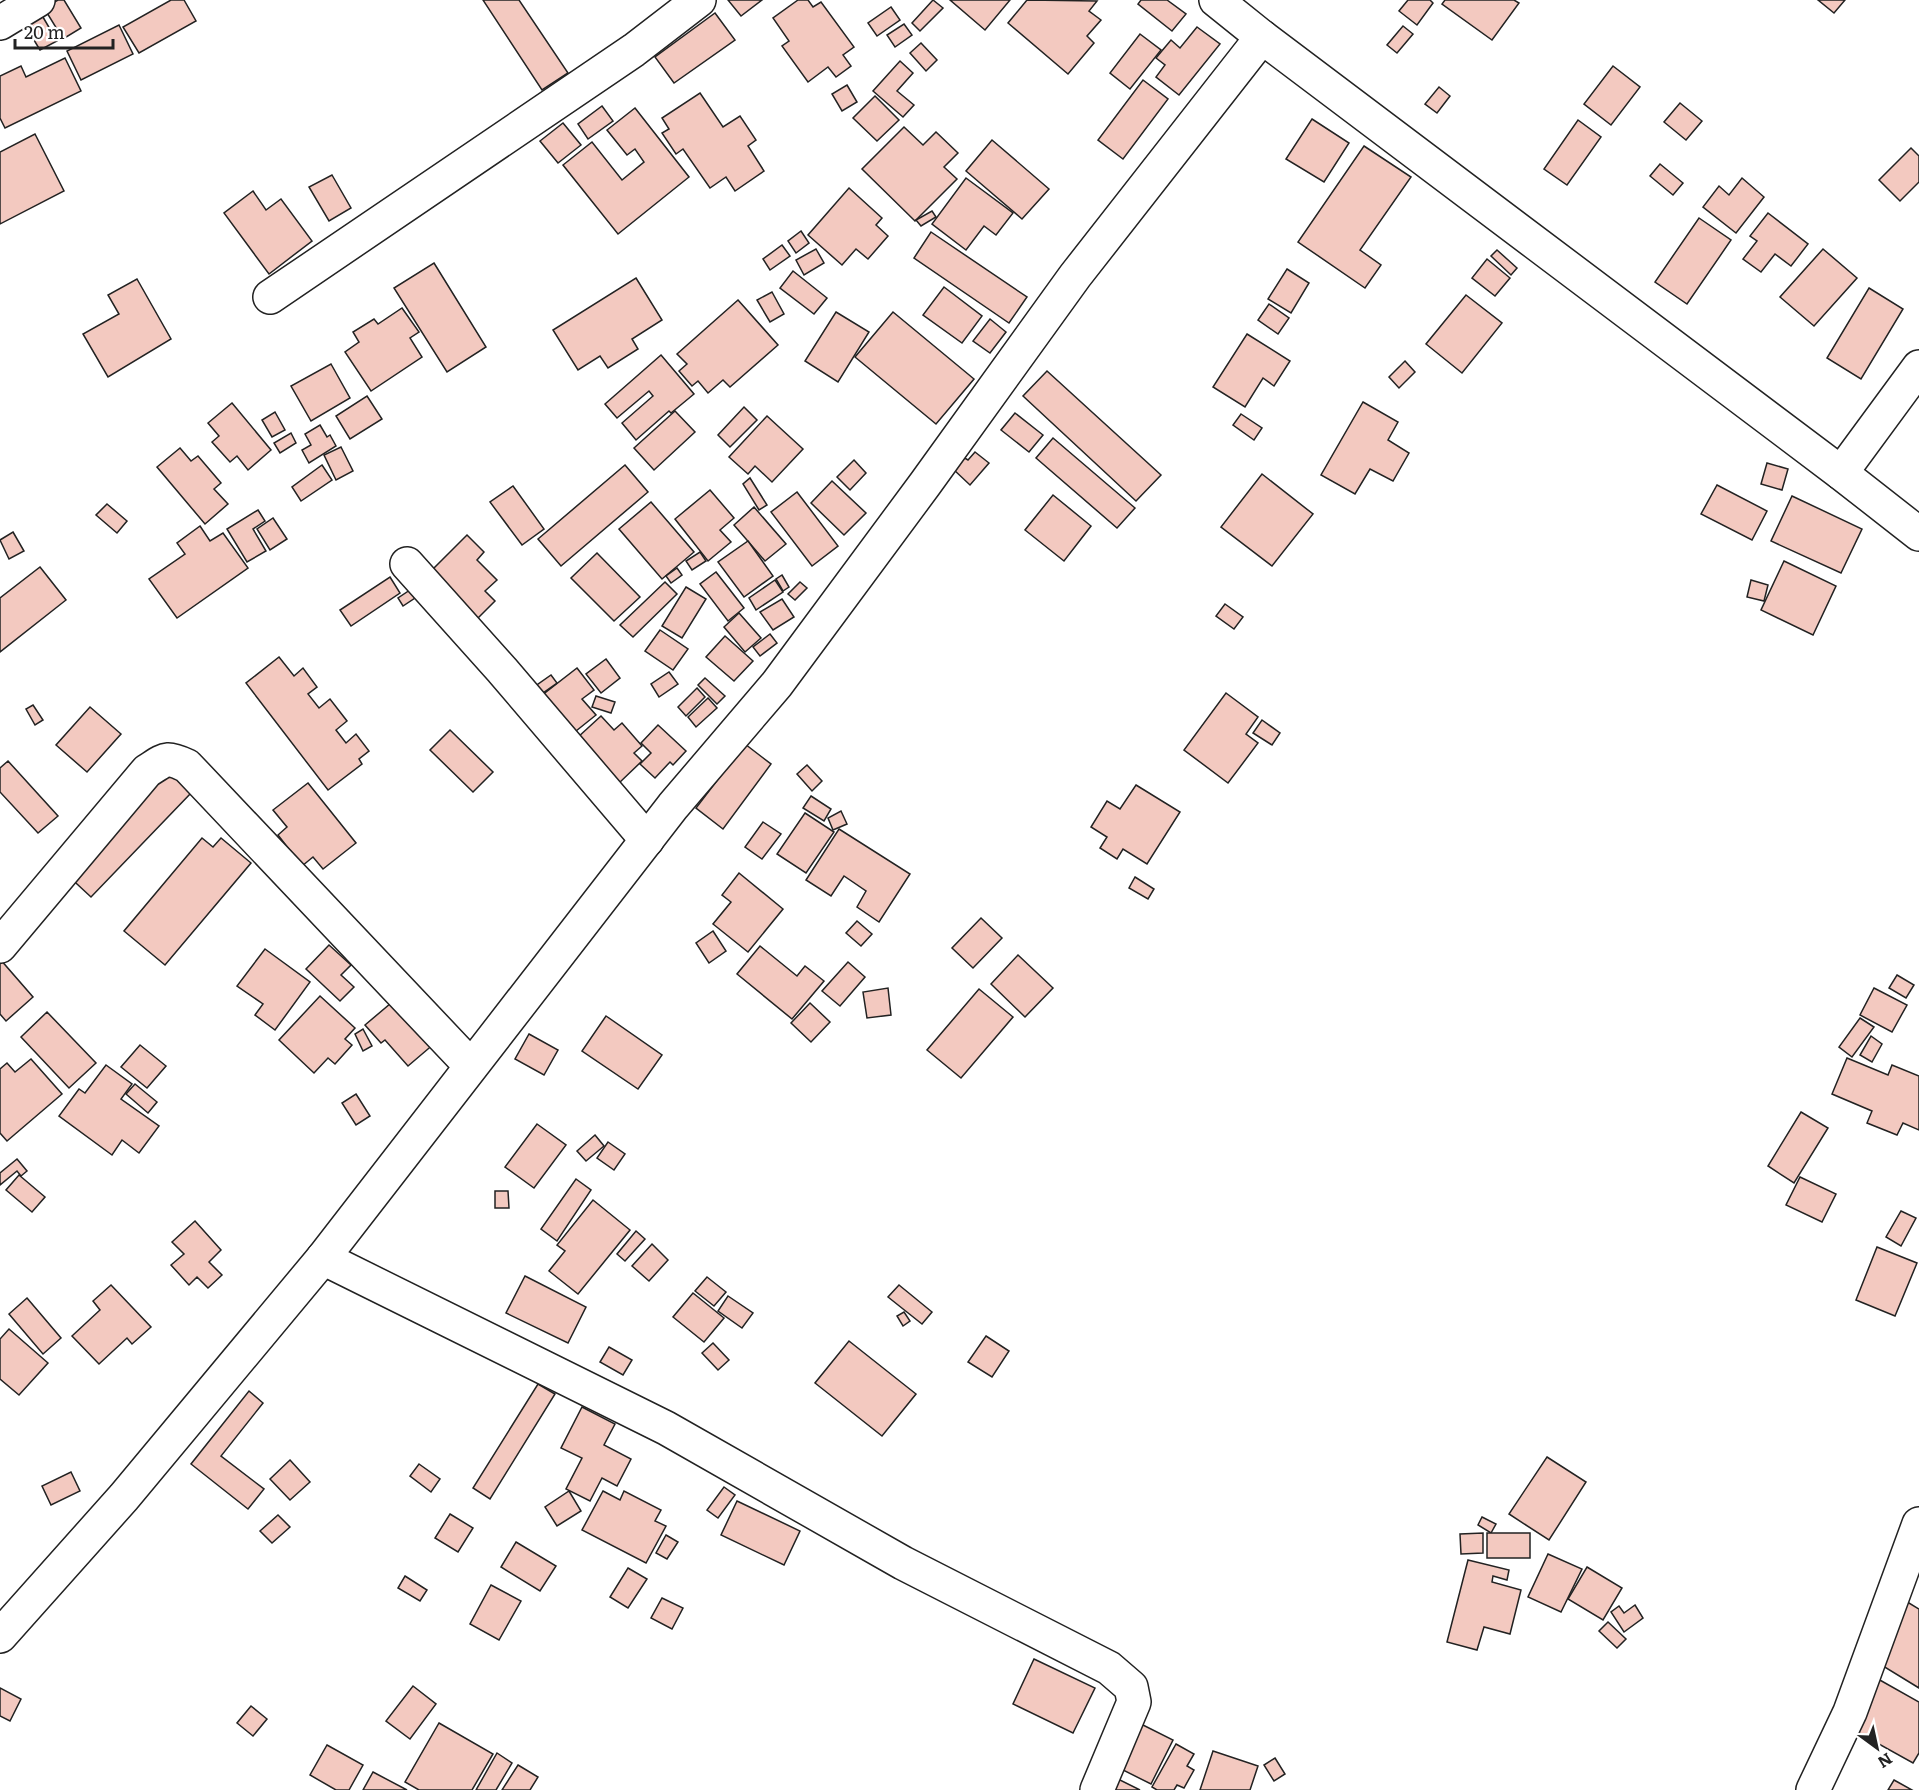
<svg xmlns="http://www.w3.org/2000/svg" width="1919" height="1790" viewBox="0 0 1919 1790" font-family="Literata,serif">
<rect width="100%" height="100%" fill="#fff"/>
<!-- building -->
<g fill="#f3c9c0" stroke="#222" stroke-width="1.5">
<path d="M58,0H64L81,28L63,39L44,8Z"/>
<path d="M171,0H184L196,21L139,53L123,27Z"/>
<path d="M483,0H519L568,73L542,90Z"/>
<path d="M728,0H762L741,16Z"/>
<path d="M798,0H808L813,7L821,2L854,47L843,55L851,66L836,77L828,67L808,82L782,46L789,41L773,18Z"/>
<path d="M933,0L943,8L920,31L912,23Z"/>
<path d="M950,0H1010L985,30Z"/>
<path d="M1027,0L1097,1L1089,11L1101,20L1087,36L1094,43L1068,74L1008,23Z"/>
<path d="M1141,0H1167L1186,14L1172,31L1138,4Z"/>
<path d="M1408,0H1430L1433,3L1417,25L1399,11Z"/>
<path d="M1445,0H1514L1519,3L1492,40L1442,4Z"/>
<path d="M1818,0H1845L1834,13Z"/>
<path d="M891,7L900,20L877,36L868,23Z"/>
<path d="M40,12L57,41L40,50L23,22Z"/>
<path d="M715,13L735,40L674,83L655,57Z"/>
<path d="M904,24L912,35L895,47L887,35Z"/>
<path d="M119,25L133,54L81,80L67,51Z"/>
<path d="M1403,26L1413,34L1397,53L1387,45Z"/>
<path d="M1197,27L1220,44L1179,95L1156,77L1165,65L1156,58L1171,40L1180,48Z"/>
<path d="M1140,34L1161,50L1130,89L1110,73Z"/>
<path d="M921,43L937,60L926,71L910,53Z"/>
<path d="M65,58L81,91L5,128L0,118V76L21,66L26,77Z"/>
<path d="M900,61L913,73L897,91L914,105L903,117L873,91Z"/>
<path d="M1613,66L1640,87L1611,125L1584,104Z"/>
<path d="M1143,80L1168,99L1123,159L1098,140Z"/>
<path d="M847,85L857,102L842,111L832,94Z"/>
<path d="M1439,87L1450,96L1437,113L1425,104Z"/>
<path d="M700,93L723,127L740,116L756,140L748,146L764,171L735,191L726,177L710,188L683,149L676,154L662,133L669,129L662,118Z"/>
<path d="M875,96L899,120L877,141L853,118Z"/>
<path d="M1680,103L1702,121L1686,140L1664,122Z"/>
<path d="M602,106L613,121L588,139L578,124Z"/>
<path d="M635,108L689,177L618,234L563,165L592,142L622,180L644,162L635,149L627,155L607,130Z"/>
<path d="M1312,119L1349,143L1324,182L1286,159Z"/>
<path d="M1578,120L1601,137L1567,185L1544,169Z"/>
<path d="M563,123L581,145L558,163L540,141Z"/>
<path d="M904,127L923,145L936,132L958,153L944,167L957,179L915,221L862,169Z"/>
<path d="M35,134L64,191L0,224V152Z"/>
<path d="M992,140L1049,189L1022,219L966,171Z"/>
<path d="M1364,146L1411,177L1360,250L1381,265L1365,288L1298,242Z"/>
<path d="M1911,148L1919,156V182L1900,201L1879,180Z"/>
<path d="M1660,164L1683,183L1673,195L1650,176Z"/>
<path d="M332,175L351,208L329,221L309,187Z"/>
<path d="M966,178L1013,213L996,235L984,226L966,250L932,224Z"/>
<path d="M1742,178L1764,197L1736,233L1703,207L1719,186L1729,195Z"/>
<path d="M849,188L882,218L876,225L888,236L868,259L856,249L842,265L808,235Z"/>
<path d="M253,191L266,210L281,199L312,241L269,274L224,213Z"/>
<path d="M932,211L936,217L921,226L916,220Z"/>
<path d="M1768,213L1808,244L1791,266L1775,254L1761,272L1743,259L1757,241L1750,236Z"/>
<path d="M1699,218L1731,240L1687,304L1655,282Z"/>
<path d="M801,231L809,243L796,253L788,241Z"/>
<path d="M931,232L1027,297L1009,323L914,258Z"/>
<path d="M782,245L790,256L770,270L763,259Z"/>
<path d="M816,249L824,263L804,275L796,260Z"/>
<path d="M1823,249L1857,278L1814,326L1780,297Z"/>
<path d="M1497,250L1517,268L1511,275L1491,256Z"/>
<path d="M1487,259L1510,278L1495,296L1472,278Z"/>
<path d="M434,263L486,347L447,372L394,288Z"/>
<path d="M1287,269L1309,283L1291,313L1268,299Z"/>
<path d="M793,271L827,298L814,314L780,288Z"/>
<path d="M636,278L662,320L632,339L638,349L608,368L600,356L578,370L553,330Z"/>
<path d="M137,279L171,339L108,377L83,334L119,314L108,295Z"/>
<path d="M944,287L982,316L962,343L923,315Z"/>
<path d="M1869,288L1903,309L1861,379L1827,358Z"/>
<path d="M772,292L784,314L770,322L757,300Z"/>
<path d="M1466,295L1502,323L1462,373L1426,344Z"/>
<path d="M738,300L778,345L730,387L723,380L708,393L698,381L692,386L679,371L687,364L677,354Z"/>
<path d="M1269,304L1289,318L1278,334L1258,320Z"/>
<path d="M402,308L419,332L410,338L422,357L371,391L345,352L359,342L353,332L374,319L378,324Z"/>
<path d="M836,312L869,332L838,382L805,361Z"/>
<path d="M893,312L974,379L936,424L855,357Z"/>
<path d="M990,319L1006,332L990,353L973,341Z"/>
<path d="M1247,334L1290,361L1274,386L1263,378L1245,407L1213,387Z"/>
<path d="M661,355L694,394L671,413L669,411L636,440L622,423L653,396L649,391L617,418L605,404Z"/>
<path d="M1405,361L1415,372L1399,388L1389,377Z"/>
<path d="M331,364L350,398L311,421L291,386Z"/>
<path d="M1047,371L1161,475L1136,501L1023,396Z"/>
<path d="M367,396L382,419L350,439L336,416Z"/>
<path d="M1363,402L1398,422L1388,440L1409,453L1393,481L1370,469L1355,494L1321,475Z"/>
<path d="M232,403L271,450L248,470L237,456L230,462L212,442L219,436L208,423Z"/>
<path d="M744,407L757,420L730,447L718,435Z"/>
<path d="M675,411L695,432L654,470L634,448Z"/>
<path d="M275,412L285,430L272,437L262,420Z"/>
<path d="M1015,413L1043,435L1029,452L1001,430Z"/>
<path d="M1241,414L1262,428L1254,440L1233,425Z"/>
<path d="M767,416L803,449L772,482L755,466L748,474L729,457Z"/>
<path d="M320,425L327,437L330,435L336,446L309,463L302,450L311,445L305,434Z"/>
<path d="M291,433L296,443L280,453L274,443Z"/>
<path d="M1053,438L1135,508L1117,528L1036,458Z"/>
<path d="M341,447L353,471L336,480L324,455Z"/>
<path d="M180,448L191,461L198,456L221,483L214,489L228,504L205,524L157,467Z"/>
<path d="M975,452L989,463L970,485L953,469L963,457L968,460Z"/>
<path d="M854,460L866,473L850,490L837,477Z"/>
<path d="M1767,463L1788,469L1782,490L1761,484Z"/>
<path d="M322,465L332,480L301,501L292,487Z"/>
<path d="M625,465L648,492L561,566L538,539Z"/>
<path d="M1262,474L1313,514L1272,566L1221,527Z"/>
<path d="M750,478L767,505L759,510L743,484Z"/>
<path d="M832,481L866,513L844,535L811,503Z"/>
<path d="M1717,485L1767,511L1752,540L1701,514Z"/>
<path d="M513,486L544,529L522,545L490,502Z"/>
<path d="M710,490L734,518L720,530L731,542L708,561L675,519Z"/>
<path d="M797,492L838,546L812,566L771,512Z"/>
<path d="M1053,495L1091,526L1064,561L1025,530Z"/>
<path d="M1792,496L1862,529L1841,573L1771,541Z"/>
<path d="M651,502L694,552L662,579L619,529Z"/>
<path d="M107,504L127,521L117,533L96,515Z"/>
<path d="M754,507L786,544L765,561L734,525Z"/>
<path d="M258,510L265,521L253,529L266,551L247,562L227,529Z"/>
<path d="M273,518L287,539L270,550L257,529Z"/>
<path d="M200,526L210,541L223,533L248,568L177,618L149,579L185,554L177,543Z"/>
<path d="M13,532L24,551L9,559L0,540Z"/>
<path d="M467,535L484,552L477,560L497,580L485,591L495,601L477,619L430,572Z"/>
<path d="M748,541L773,576L744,597L718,562Z"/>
<path d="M700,552L706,561L692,570L686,561Z"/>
<path d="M597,553L640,597L614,621L571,578Z"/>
<path d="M1784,561L1836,586L1813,635L1761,610Z"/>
<path d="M40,567L66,600L0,652V598Z"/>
<path d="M677,568L682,575L671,583L666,576Z"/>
<path d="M716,572L744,608L728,621L700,584Z"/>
<path d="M782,575L789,587L783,591L776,579Z"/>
<path d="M390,577L400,593L351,626L340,610Z"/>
<path d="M775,580L783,592L756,610L749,598Z"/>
<path d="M1751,580L1768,585L1764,601L1747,597Z"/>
<path d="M665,582L677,594L633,637L620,625Z"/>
<path d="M800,582L807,588L795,600L788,594Z"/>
<path d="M686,587L706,599L682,638L662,626Z"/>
<path d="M410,590L415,598L403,606L398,598Z"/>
<path d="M782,599L794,617L773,630L760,612Z"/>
<path d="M1225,604L1243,617L1234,629L1216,616Z"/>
<path d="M739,613L761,638L745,652L724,627Z"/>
<path d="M660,630L688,649L673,670L645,651Z"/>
<path d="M770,634L777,643L760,656L753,647Z"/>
<path d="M725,636L753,661L734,681L706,657Z"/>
<path d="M279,657L294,676L303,668L317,687L308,694L319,708L330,699L347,721L336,730L346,743L356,734L369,751L359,759L362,764L328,790L246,683Z"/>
<path d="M606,659L620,678L601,693L586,674Z"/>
<path d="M577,668L594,690L582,699L596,715L571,735L541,696Z"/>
<path d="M669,672L678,684L659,697L651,684Z"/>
<path d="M551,675L557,683L540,695L534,687Z"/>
<path d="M705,678L725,696L717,704L698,685Z"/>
<path d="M697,688L705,697L686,716L678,707Z"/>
<path d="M1226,693L1258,717L1246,734L1258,743L1228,783L1184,750Z"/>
<path d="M596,696L615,702L611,713L592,707Z"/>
<path d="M708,698L717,708L696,727L688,717Z"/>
<path d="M33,705L43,720L35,725L26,709Z"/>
<path d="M90,707L121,734L87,772L56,745Z"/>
<path d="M601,716L614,730L622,723L642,746L634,753L642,761L618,784L577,738Z"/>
<path d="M1262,720L1280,733L1272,745L1253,733Z"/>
<path d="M658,725L686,751L673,765L670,762L655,778L640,764L651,753L641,743Z"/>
<path d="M450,730L493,772L473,792L430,750Z"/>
<path d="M745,744L771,764L723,829L696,808Z"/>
<path d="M8,761L58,816L38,833L0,792V768Z"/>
<path d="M807,765L822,781L812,791L797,774Z"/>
<path d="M163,767L191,793L91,897L63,871Z"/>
<path d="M308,783L356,843L323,869L313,857L302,866L278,835L287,827L273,810Z"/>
<path d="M1136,785L1180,812L1147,864L1123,849L1117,859L1100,848L1107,837L1091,827L1107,801L1120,809Z"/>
<path d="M811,796L831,809L824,821L803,808Z"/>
<path d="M841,811L847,824L833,830L828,818Z"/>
<path d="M805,813L834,832L806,873L777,854Z"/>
<path d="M763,822L781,834L762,859L745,847Z"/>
<path d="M839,829L910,874L879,922L857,907L866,891L844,876L831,896L806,880Z"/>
<path d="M202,838L213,847L221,838L251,863L165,965L124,931Z"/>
<path d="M739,873L783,909L748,952L713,924L731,902L722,895Z"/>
<path d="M1135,877L1154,889L1148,899L1129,888Z"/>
<path d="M981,918L1002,938L973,968L952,948Z"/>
<path d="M857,921L872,934L861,946L846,933Z"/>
<path d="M713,931L726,951L709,963L696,943Z"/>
<path d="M329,945L351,965L341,975L354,987L340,1001L306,969Z"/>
<path d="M760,946L797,976L805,966L824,981L792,1019L737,974Z"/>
<path d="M265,949L310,982L275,1030L255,1015L263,1004L237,986Z"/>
<path d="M1018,955L1053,988L1025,1017L991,984Z"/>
<path d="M0,959L33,997L6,1021L0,1014Z"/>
<path d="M848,962L865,977L840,1006L822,991Z"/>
<path d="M1897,975L1914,985L1906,998L1889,988Z"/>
<path d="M888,988L891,1015L867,1018L863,992Z"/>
<path d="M1874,988L1907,1005L1892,1032L1860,1015Z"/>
<path d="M979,989L1013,1017L961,1078L927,1050Z"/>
<path d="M320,996L355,1028L345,1039L352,1045L335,1064L328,1058L314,1073L279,1040Z"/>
<path d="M397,998L435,1043L408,1066L385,1040L381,1043L365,1025Z"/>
<path d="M810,1003L830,1022L811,1042L791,1023Z"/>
<path d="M47,1012L96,1063L69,1088L21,1037Z"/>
<path d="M606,1016L662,1055L638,1089L582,1051Z"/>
<path d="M1860,1018L1874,1027L1852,1057L1839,1047Z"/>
<path d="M363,1029L372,1046L363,1051L355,1034Z"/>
<path d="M529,1034L558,1050L544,1075L515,1059Z"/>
<path d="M1871,1036L1882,1044L1872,1062L1860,1055Z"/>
<path d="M140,1045L166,1066L147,1088L121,1067Z"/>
<path d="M1847,1058L1888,1075L1892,1065L1919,1076V1130L1903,1123L1897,1135L1867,1123L1872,1111L1832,1094Z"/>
<path d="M31,1059L62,1094L7,1141L0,1133V1069L7,1063L15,1072Z"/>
<path d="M106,1065L132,1084L121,1099L159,1126L139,1153L122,1140L112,1155L59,1116L79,1089L85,1093Z"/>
<path d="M135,1084L157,1102L148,1113L126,1094Z"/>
<path d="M356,1094L370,1116L356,1125L342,1103Z"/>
<path d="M1801,1112L1828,1128L1794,1183L1768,1166Z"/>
<path d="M537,1124L566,1145L534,1188L505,1167Z"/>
<path d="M595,1135L604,1146L586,1161L577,1151Z"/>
<path d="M608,1142L625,1154L614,1170L597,1158Z"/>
<path d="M17,1159L27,1171L21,1176L17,1171L0,1185V1173Z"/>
<path d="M19,1175L45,1197L32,1212L6,1190Z"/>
<path d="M1800,1177L1836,1194L1822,1222L1786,1205Z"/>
<path d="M576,1179L591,1190L557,1241L541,1229Z"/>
<path d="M495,1191H508L509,1208H495Z"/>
<path d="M593,1200L630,1230L578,1294L549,1271L565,1251L557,1245Z"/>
<path d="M1901,1211L1916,1218L1901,1246L1886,1237Z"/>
<path d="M195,1221L221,1250L209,1262L222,1275L208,1288L197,1277L189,1285L171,1265L184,1254L172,1242Z"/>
<path d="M636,1231L645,1239L625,1261L617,1254Z"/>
<path d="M652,1244L668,1260L649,1281L632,1266Z"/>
<path d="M1877,1247L1917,1263L1895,1316L1856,1300Z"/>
<path d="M525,1276L586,1307L568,1343L506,1313Z"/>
<path d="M707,1277L726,1292L714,1306L695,1291Z"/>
<path d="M111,1285L151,1327L132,1344L127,1338L99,1364L72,1336L100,1310L93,1301Z"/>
<path d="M899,1285L932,1312L922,1324L888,1297Z"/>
<path d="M693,1293L724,1318L704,1342L673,1317Z"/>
<path d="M728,1296L753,1313L742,1328L718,1311Z"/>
<path d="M27,1298L61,1338L43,1354L9,1314Z"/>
<path d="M904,1312L910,1321L903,1326L897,1316Z"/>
<path d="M9,1329L48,1363L19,1395L0,1379V1339Z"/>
<path d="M986,1336L1009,1351L992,1377L968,1362Z"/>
<path d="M849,1341L916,1394L882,1436L815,1383Z"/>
<path d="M713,1343L729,1360L718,1370L702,1353Z"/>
<path d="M609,1347L632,1360L623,1375L600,1362Z"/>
<path d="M538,1384L555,1394L490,1499L473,1488Z"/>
<path d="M249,1391L263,1403L221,1456L264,1489L248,1509L191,1464Z"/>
<path d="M582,1407L615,1424L604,1445L631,1459L617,1486L602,1478L590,1501L566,1489L582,1458L561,1448Z"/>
<path d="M1547,1457L1586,1482L1549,1540L1509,1514Z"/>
<path d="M290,1460L310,1482L290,1500L270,1479Z"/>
<path d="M419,1464L440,1479L431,1492L410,1476Z"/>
<path d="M71,1472L80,1491L51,1505L42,1486Z"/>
<path d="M724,1487L735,1495L718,1518L707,1510Z"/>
<path d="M569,1491L581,1511L557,1526L545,1507Z"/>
<path d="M603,1491L620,1500L624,1491L661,1510L655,1521L666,1526L646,1563L582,1530Z"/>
<path d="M737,1501L800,1531L784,1565L721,1535Z"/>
<path d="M450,1514L473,1528L458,1552L435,1538Z"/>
<path d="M278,1515L290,1527L272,1543L260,1531Z"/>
<path d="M1482,1517L1496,1524L1491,1533L1478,1525Z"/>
<path d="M1483,1533V1553L1461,1554L1460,1534Z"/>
<rect x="1487" y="1533" width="43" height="25"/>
<path d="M666,1535L678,1542L667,1559L656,1553Z"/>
<path d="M516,1542L556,1566L540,1591L501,1567Z"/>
<path d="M1548,1554L1582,1569L1561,1612L1528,1597Z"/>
<path d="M1468,1560L1509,1570L1507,1580L1493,1576L1492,1582L1521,1590L1510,1634L1484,1627L1477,1650L1447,1642Z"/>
<path d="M1587,1567L1622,1588L1603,1620L1568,1599Z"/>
<path d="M628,1568L647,1579L628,1608L610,1597Z"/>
<path d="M405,1576L427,1590L420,1601L398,1588Z"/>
<path d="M491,1585L521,1601L499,1640L470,1624Z"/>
<path d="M662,1598L683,1608L672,1629L651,1618Z"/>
<path d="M1904,1600L1919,1609V1688L1878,1663Z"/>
<path d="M1635,1605L1643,1618L1624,1632L1611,1612L1619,1606L1624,1613Z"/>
<path d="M1608,1622L1626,1639L1617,1648L1599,1631Z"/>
<path d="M1034,1659L1095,1688L1073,1733L1013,1704Z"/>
<path d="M1878,1679L1919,1702V1753L1913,1763L1850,1728Z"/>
<path d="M413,1686L436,1704L410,1739L386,1721Z"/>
<path d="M0,1688L21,1699L10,1721L0,1716Z"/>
<path d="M251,1706L267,1719L253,1736L237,1723Z"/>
<path d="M1137,1722L1173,1740L1151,1784L1115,1766Z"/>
<path d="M439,1723L493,1754L472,1790H419L405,1782Z"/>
<path d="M1176,1744L1194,1754L1187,1766L1194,1770L1184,1788L1177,1785L1174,1790H1157L1152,1787Z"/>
<path d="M327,1745L363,1765L349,1790H336L310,1775Z"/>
<path d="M1213,1751L1258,1766L1250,1790H1200Z"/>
<path d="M497,1753L512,1763L496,1790H476Z"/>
<path d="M1275,1758L1285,1774L1274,1781L1264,1765Z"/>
<path d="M518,1765L538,1777L530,1790H502Z"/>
<path d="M373,1772L407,1790H363Z"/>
<path d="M1116,1778L1140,1790H1110Z"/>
<path d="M1894,1780L1912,1790H1888Z"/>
</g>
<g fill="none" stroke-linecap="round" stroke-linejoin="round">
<defs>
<g id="minor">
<path d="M1216,0L1262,37L1841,473L1919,534"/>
<path d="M0,23L38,0"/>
<path d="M270,297L634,50L699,0"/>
<path d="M1841,473L1919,367"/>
<path d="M407,564L502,670L647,840"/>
<path d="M0,946L147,771C166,759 166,756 187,766L471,1066"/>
<path d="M323,1258L666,1428L903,1563L1109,1668L1131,1687L1134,1702L1097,1790"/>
<path d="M0,1636L124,1497L323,1258L673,806L777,684L925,484L1075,276L1262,37"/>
<path d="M1813,1790L1850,1712L1919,1524"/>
</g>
</defs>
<!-- minor casing -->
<use href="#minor" stroke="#222" stroke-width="36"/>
<!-- minor -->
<use href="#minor" stroke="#fff" stroke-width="33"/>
</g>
<!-- north arrow -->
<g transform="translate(1877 1748) rotate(147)" stroke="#ffffff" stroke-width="4.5" paint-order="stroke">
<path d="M0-4.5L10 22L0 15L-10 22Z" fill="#222222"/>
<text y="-9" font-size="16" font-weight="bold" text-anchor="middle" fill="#222222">N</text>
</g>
<!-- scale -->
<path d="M15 39v9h98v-9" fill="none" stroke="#222222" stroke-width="3"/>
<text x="24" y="39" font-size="18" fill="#222222" stroke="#ffffff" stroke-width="4.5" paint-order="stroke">20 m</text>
</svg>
